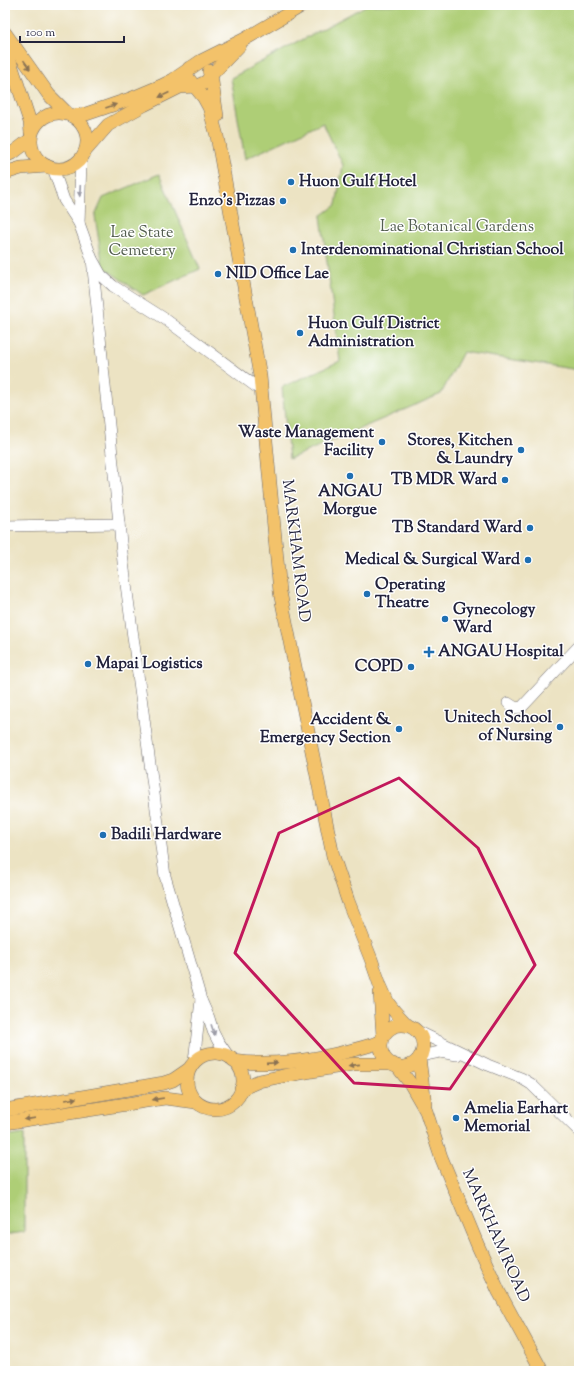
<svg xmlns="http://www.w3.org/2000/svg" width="584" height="1376" viewBox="0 0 584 1376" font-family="'Sorts Mill Goudy',serif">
<rect width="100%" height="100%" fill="#fff"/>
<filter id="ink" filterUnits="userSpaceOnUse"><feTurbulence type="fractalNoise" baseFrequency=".025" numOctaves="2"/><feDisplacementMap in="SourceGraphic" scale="8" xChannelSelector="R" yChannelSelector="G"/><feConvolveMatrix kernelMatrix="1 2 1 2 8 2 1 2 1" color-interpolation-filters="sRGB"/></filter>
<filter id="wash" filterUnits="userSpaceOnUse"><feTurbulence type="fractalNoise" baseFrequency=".012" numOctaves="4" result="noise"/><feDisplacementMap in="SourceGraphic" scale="16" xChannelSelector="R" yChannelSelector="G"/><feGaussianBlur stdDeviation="0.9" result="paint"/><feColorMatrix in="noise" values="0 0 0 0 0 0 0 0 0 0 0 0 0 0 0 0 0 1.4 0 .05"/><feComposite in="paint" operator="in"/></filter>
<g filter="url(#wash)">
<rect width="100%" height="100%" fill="#ece3c3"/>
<!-- green -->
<g fill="#aece76" stroke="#687858">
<path d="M367,5H579V370L463,352L441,394L289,459L282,387L340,361L321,216L336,205L343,165L323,123L245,159L231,78Z"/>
<path d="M159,174L200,269L143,295L103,267L95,216L103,198Z"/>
<path d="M24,1134V1232L5,1235V1137Z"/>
</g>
</g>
<g filter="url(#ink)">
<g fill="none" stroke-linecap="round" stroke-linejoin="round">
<defs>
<g id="minor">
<path d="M53,168L64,200L79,223L92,259L101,275L113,286L165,319L262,391"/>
<path d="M79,223L81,159"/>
<path d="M92,259L123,562L165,876L200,996"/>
<path d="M5,526L119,524"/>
<path d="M508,703L516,708L522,707L579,646"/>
<path d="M201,1000L209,1018L213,1031L218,1041L229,1057"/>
<path d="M417,1031L488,1065L521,1078L531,1084L579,1131"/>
<path d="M420,1056L440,1052L457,1055"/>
<path d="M194,1062L201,1000"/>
</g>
<g id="major">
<path d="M5,33L49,95L67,113"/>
<path d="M5,46L30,122L31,133"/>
<path d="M189,68L187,74L188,78L204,98L209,107L217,136L260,376L280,592L333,856L348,901L371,959L380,985L388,1003L395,1012L407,1025"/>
<path d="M209,71L211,75L217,116"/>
<circle cx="59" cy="141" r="28"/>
<path d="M74,116L86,114L130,99L161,86L173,80L201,61L245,39L303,5"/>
<path d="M87,149L108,125L144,105L180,87L197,86L206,82L214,72L240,45"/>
<path d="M5,156L14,152L31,139"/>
<path d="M5,173L21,168L47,166"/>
<path d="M380,993L383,1036"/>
<circle cx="402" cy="1046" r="21"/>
<circle cx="215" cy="1081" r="28"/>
<path d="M419,1058L425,1104"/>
<path d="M233,1061C280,1068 336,1056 381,1042"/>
<path d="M397,1066L410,1083L426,1111L441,1157L478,1246L499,1292L542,1371"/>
<path d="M241,1089L259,1081L283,1076L353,1064H393"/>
<path d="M5,1110L164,1083L173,1080L189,1069"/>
<path d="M5,1123L165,1098L196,1102"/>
</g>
</defs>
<!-- minor casing -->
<use href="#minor" stroke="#69666b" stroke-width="12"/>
<!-- major casing -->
<use href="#major" stroke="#69666b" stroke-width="14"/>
<!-- minor -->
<use href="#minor" stroke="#fff" stroke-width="11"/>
<!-- major -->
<use href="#major" stroke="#f3c26a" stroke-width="13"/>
</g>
<!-- one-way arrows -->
<defs><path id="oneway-solid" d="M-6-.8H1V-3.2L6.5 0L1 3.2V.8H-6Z"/></defs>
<g fill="#8a7252">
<use href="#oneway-solid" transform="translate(27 65) rotate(55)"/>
<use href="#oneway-solid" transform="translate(164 95) rotate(155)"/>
<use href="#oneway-solid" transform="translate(111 106) rotate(-19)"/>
<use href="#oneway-solid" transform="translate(272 1063) rotate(-4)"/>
<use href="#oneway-solid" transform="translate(354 1065) rotate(174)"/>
<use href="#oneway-solid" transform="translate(71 1099) rotate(-10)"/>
<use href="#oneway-solid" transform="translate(158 1099) rotate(171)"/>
<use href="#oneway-solid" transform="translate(30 1119) rotate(171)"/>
</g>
<g fill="#9c9ca7">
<use href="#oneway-solid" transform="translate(80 191) rotate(93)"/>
<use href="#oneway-solid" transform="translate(213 1030) rotate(71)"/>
</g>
</g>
<!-- marked area -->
<path fill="none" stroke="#c2185b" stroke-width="3" stroke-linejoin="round" d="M399,778L478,848L535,965L450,1089L354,1083L235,953L279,833Z"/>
<!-- markers -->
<g fill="#1f6fb2" stroke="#fff" stroke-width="1.5">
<circle cx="291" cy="182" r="4"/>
<circle cx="283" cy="201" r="4"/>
<circle cx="293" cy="250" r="4"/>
<circle cx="218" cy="274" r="4"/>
<circle cx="300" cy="333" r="4"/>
<circle cx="382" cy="442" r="4"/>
<circle cx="521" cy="450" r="4"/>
<circle cx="350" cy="476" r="4"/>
<circle cx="505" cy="480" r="4"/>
<circle cx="530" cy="528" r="4"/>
<circle cx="528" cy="560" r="4"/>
<circle cx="367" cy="594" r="4"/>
<circle cx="445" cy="619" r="4"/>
<path d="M427 646h4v4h4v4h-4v4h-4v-4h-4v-4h4z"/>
<circle cx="88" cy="664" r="4"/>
<circle cx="411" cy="667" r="4"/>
<circle cx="560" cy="727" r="4"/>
<circle cx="399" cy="729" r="4"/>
<circle cx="103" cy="835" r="4"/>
<circle cx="456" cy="1118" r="4"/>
</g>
<g text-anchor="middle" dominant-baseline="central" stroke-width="3" stroke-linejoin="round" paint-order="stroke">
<!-- poi labels -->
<g font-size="16" font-weight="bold" fill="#22223b" stroke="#fff" text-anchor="start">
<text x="299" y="182">Huon Gulf Hotel</text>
<text x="275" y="201" text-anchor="end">Enzo's Pizzas</text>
<text x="301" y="250">Interdenominational Christian School</text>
<text x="226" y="274">NID Office Lae</text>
<text x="308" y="324">Huon Gulf District<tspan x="308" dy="18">Administration</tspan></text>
<text x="374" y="433" text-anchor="end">Waste Management<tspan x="374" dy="18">Facility</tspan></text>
<text x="513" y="441" text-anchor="end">Stores, Kitchen<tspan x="513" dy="18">&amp; Laundry</tspan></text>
<text x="497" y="480" text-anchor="end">TB MDR Ward</text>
<text x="350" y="492" text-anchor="middle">ANGAU<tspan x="350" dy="18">Morgue</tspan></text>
<text x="522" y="528" text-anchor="end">TB Standard Ward</text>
<text x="520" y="560" text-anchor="end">Medical &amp; Surgical Ward</text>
<text x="375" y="585">Operating<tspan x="375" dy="18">Theatre</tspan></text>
<text x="453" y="610">Gynecology<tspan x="453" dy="18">Ward</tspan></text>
<text x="438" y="652">ANGAU Hospital</text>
<text x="96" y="664">Mapai Logistics</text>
<text x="403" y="667" text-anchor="end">COPD</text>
<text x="552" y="718" text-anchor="end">Unitech School<tspan x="552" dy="18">of Nursing</tspan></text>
<text x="391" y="720" text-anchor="end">Accident &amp;<tspan x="391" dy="18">Emergency Section</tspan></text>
<text x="111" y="835">Badili Hardware</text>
<text x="464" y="1109">Amelia Earhart<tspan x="464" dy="18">Memorial</tspan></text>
</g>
<!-- park labels -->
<g font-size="16" fill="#535e50" stroke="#fff">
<text x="457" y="227">Lae Botanical Gardens</text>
<text x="142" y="233">Lae State<tspan x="142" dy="18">Cemetery</tspan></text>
</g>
<!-- street labels -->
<g font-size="16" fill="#22223b" stroke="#fff">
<text transform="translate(295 551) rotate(83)">MARKHAM ROAD</text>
<text transform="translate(495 1236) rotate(66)">MARKHAM ROAD</text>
</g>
</g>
<!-- margin -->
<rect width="584" height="1376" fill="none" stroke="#fff" stroke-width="20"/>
<!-- scale -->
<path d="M20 36v6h104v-6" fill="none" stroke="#22223b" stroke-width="2"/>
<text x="26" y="36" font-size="12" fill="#22223b" stroke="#ffffff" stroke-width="3" paint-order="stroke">100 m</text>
</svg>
